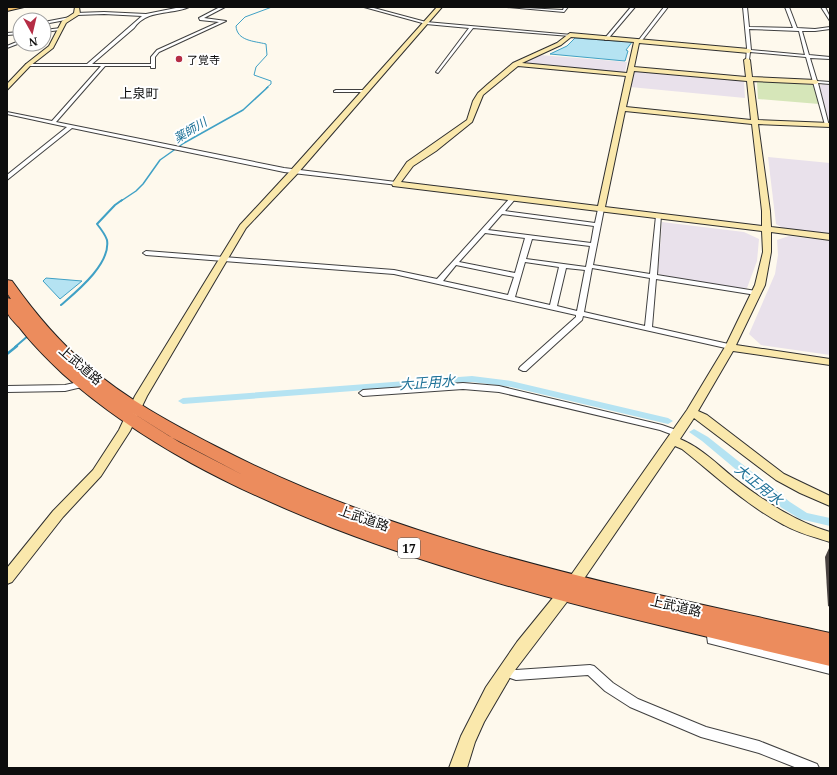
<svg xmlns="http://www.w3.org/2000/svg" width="837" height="775" viewBox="0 0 837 775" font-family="'Noto Serif','Noto Sans JP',serif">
<rect width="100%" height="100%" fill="#fef9ed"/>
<!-- industrial -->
<g fill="#e9e1eb">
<path d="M540,55L627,62L625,72L622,73L520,63Z"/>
<path d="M633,71L739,80L744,82L745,98L630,87Z"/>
<path d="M823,84L830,85V123L829,122L819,86Z"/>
<path d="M768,157L830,163V236L786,230L776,224Z"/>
<path d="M662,222L744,232L759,239L757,261L747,288L743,289L661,275L658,273Z"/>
<path d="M789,236L830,241V355L761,345L749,334L775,274L778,255L777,240Z"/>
</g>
<!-- green -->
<path fill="#d6e6b9" d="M760,81L814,85L819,104L758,99L757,82Z"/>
<!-- water -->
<g fill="#b5e3f2" stroke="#40a1c5">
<path d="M575,38L632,42L626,50L628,51L625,61L550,54L567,46Z"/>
<path d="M46,278L82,281L60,299L43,281Z"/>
</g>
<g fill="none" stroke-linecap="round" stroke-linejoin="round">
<!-- stream-far3 -->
<path stroke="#40a1c5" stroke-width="1" d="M266,88L271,84V81L254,75L256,67L267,55L266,44C254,41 237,41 236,26L245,17L272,7"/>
<!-- stream-far2 -->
<path stroke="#40a1c5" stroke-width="1.5" d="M121,201L136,191L143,184L160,160L184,143L243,110L268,87"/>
<!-- stream-far1 -->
<g stroke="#40a1c5" stroke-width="2">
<path d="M61,305C76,292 111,264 107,240C105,234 101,229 97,224L115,205L122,200"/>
<path d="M15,347L29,335"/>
</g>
<!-- stream -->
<path stroke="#40a1c5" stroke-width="2.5" d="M7,354L17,346"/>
<!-- canal -->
<g fill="#b5e3f2" fill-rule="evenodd">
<path d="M472,376L511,381L668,418L673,421L668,424L511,387L472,382L183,404L178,401L183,398Z"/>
<path d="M694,429L708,437L790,502L807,513L830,518V526L800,519L782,508L702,441L689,432Z"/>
</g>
<defs>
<g id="street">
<path d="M181,7H189C171,15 147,9 134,28L92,64H151V57L157,50L219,22L200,20L199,18L220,7H225L204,18L226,21L159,52L155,57V68H151V66H105L56,122L284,168L396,182L399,184L398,185L284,172L72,128L7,180V175L67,127L7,114V112L52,121L101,66H28L26,65V64H87L142,16L104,14L77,15L76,13L104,12L146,14Z"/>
<path d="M364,7H370L426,22L572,35L570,36L473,28L438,73L436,72L469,28L426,24Z"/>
<path d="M507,7L563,10L564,7H568L564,12Z"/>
<path d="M631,7H635L607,40H605V38Z"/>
<path d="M664,7H668L640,43H638V41Z"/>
<path d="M743,7H747L749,27L793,28L785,7H789L797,28L815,29L830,27V29L815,31H802L809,55L830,57V59L810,58L817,81L830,82V84L818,83L829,126L825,125L806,57L750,52L749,60L746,61L747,48ZM749,29L799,31L805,55L751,50Z"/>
<path d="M821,7H825L830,17V21Z"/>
<path d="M70,17L71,19L44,24V22Z"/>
<path d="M61,28L60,30L44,32V30Z"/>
<path d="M20,32V34L7,35V33Z"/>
<path d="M19,41H20V43L7,48V46Z"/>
<path d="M336,90H366L368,91L366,92H334V91Z"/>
<path d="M513,196L516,198L505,211L595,223L598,209L599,208H603L604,209L593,265L650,274L656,216L657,215H661L657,275L756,291L759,293L756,295L656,279L652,327L733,345L734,347L733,349H730L583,316L582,320L526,371H523L519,369L520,367L576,317V315L394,274L146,255L143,253L146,251L394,270L437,279L511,197ZM502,214L594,226L591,243L488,230ZM485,233L525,238L515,273L459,262ZM532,239L590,246L586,267L526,259ZM525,262L559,267L550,305L515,297ZM456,265L514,277L508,295L443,281ZM566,268L585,270L577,311L557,306ZM592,268L650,278L645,326L584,312Z"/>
<path d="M83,381L87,384L86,386L65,391L7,392V386L65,385Z"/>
<path d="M463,383L499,386L662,425L679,431L680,433L676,436L660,430L499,392L463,389L363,396L359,393L363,390Z"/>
<path d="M711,624L715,626L717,636L830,664V674L708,643L706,629L707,626Z"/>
<path d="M590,665L594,666L613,683L638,699L706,727L759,741L817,764L819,768H797L759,753L701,737L630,707L605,691L588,675L516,680L501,675L499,671L501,667L505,666L516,670Z"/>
</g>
<g id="secondary">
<path d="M75,7H79L80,14L66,23L53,48L30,66L7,90V84L26,64L49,46L62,21L74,13Z"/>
<path d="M437,7H442L297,174L246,228L147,396L130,431L101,476L63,517L12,582L7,584V568L53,511L93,470L119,430L135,396L240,225L291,170Z"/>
<path d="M570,33L749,49L752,51L749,53L639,43L634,67L746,77L744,60L747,58L750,60L752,77L816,80L819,82L816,84L753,81L758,120L830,123V127L758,124L770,211L771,227L830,234V240L771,232V252L765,285L736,345L830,359V365L733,351L698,411L707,415L784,474L830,496V506L800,493L776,480L694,418L680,439C700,447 717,464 734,478C764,501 794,521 830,532V542C814,537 798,533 784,525C746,505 715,475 682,449L675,446L579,586L512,674L484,722L475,742L467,768H449L461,736L486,687L517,642L569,578L687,410L725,347L755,285L763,252L762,231L393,186L392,184L407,162L467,120L473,101L478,93L488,84L513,63L557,43ZM571,37L634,42L627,73L522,63L561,45ZM518,66L626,76L598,206L401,182L413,166L436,151L472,122L483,95ZM634,71L747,81L751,120L626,107ZM625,111L752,124L762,211V226L605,207Z"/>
</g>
<path id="primary" d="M7,7H24L7,11Z"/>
<path id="highway" d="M7,280L12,281C34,312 59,342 88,366C126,399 171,423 215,446C407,546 621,586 830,633V666C663,626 494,590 333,528C236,490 142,444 63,374C47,359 32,344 19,327C15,323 9,317 7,312C6,308 7,302 7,298L11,299L7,293ZM128,410L169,436L243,475L179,442Z"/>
</defs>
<!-- street casing -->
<use href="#street" stroke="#404040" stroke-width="2"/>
<!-- secondary casing -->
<use href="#secondary" stroke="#2f2f2f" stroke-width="2"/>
<!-- primary casing -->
<use href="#primary" stroke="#1e1e1e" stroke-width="2"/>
<!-- highway casing -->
<use href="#highway" stroke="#1e1e1e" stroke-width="2"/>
<!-- street -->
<use href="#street" fill="#fff" fill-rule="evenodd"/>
<!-- secondary -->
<use href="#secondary" fill="#fae8ac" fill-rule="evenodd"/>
<!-- primary -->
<use href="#primary" fill="#f1bf6b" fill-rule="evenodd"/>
<!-- highway -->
<use href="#highway" fill="#ec8c5d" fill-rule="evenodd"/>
</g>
<!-- wall -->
<path fill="#494240" d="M830,546V607L828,606L825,557Z"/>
<!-- markers -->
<circle fill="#b52d45" stroke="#fff" stroke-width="1.5" cx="179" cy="59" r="4"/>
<g text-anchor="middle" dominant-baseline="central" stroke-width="4" stroke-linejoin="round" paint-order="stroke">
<!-- far-poi labels -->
<g font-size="11" fill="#0d0d0d" stroke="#fff" text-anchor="start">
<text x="187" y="59">了覚寺</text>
</g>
<!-- far-water labels -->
<g font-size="12" font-style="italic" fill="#1d7197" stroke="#fff">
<text transform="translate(190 130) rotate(-31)">薬師川</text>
</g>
<!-- shield labels -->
<rect fill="#fff" stroke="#565656" stroke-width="1" x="398" y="538" width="22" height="20" rx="3"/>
<g font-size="12" font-weight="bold" fill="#0d0d0d">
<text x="409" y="548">17</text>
</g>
<!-- far-quarter labels -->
<g font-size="13" fill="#0d0d0d" stroke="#fff">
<text x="139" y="93">上泉町</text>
</g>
<!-- street labels -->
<g font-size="13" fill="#0d0d0d" stroke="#fff">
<text transform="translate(81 365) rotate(41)">上武道路</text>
<text transform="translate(364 518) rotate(19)">上武道路</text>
<text transform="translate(676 606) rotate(13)">上武道路</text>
</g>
<!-- water labels -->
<g font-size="14" font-style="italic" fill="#1d7197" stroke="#fff">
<text transform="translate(427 382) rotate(-4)">大正用水</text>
<text transform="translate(759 484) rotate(39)">大正用水</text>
</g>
</g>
<!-- border -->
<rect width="837" height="775" fill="none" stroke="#0d0d0d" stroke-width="16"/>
<!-- north arrow -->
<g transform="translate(32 32) rotate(172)"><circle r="19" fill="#ffffff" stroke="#9e9e9e"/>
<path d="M0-3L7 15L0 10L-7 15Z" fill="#b52d45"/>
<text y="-6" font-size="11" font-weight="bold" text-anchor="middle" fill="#0d0d0d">N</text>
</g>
</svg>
